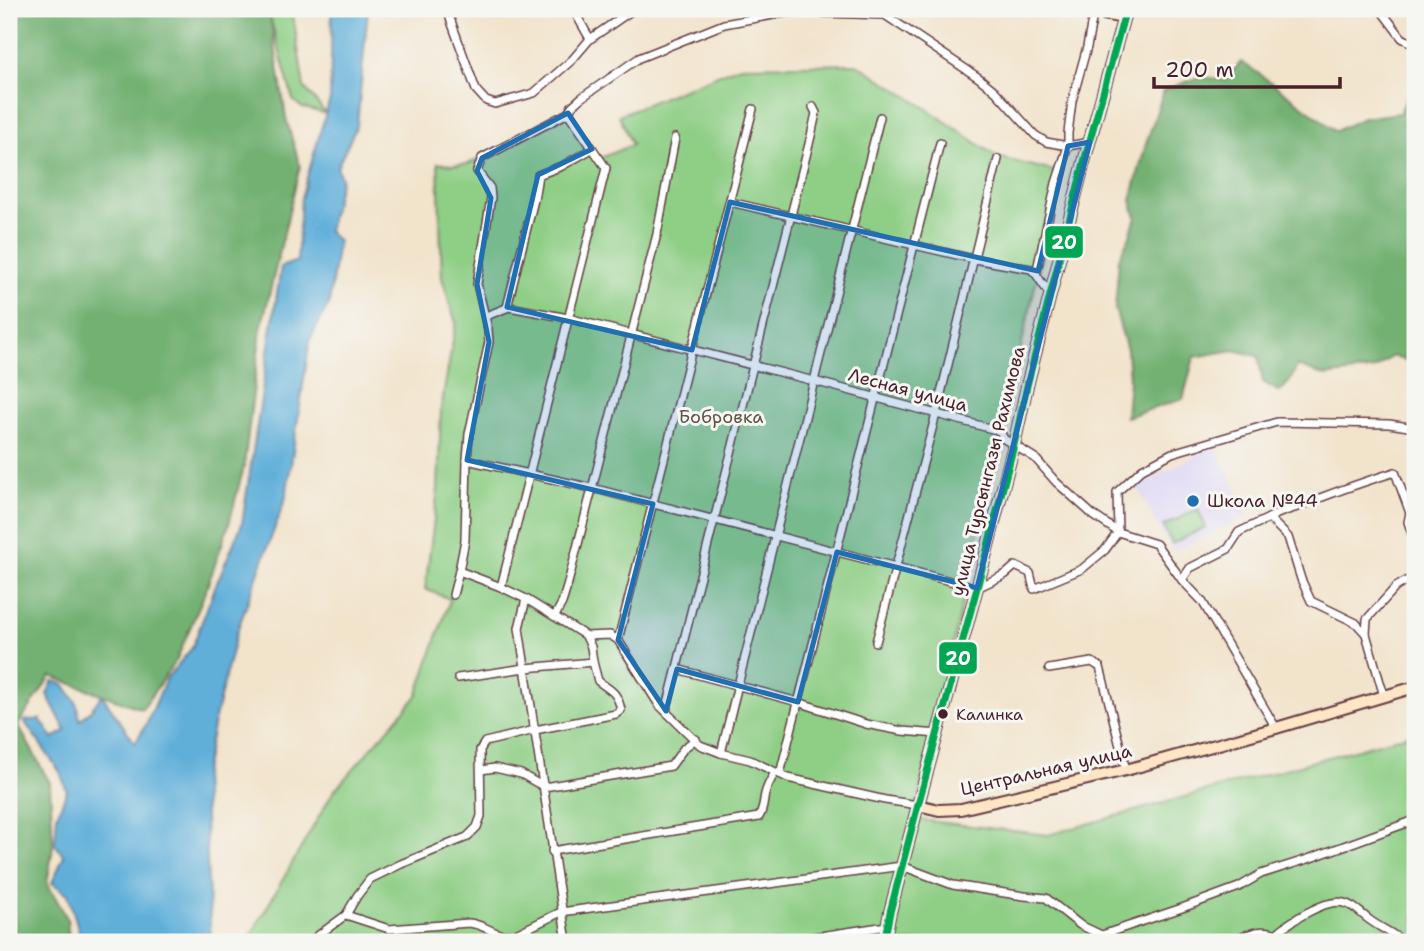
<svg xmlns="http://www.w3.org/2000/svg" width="1424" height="951" viewBox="0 0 1424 951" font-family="'Shantell Sans',sans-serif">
<rect width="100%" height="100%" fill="#f6f6f2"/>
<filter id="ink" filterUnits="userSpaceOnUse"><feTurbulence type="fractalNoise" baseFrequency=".0143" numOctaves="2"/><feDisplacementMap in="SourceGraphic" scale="14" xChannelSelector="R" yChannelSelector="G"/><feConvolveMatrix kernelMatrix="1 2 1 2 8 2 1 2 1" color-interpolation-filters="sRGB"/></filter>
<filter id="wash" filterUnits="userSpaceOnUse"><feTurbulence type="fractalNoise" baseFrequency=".00686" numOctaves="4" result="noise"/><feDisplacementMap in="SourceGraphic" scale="28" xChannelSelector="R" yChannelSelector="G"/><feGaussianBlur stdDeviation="1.57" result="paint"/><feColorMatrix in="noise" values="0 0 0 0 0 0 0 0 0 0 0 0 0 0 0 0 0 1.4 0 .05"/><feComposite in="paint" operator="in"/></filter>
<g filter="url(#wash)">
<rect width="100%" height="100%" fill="#f2e3cb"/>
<!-- built -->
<path fill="#ddd5f6" d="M1215,446L1249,515L1173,552L1137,487Z"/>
<!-- green -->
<g fill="#8ece85" stroke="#6c7658" stroke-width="2">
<path d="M268,9H292L304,87L326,114L301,107L293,100Z"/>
<path d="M857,64L923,106L997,157L1061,173L913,819L1048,835L1415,733V942H247L333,792L417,696L450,599L425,589L438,489L441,409L456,323L442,278L438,163L452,165L468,164L508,146L569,114L598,159L632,145L619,115L740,66Z"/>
<path d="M1198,509L1206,527L1172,544L1163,526Z"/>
</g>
<!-- forest -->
<g fill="#72b172" stroke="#5e684e" stroke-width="2">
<path d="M9,9H269L286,118L300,166L261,329L244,466L229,524L206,590L177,659L142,709L51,676L18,725L50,783L53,847L47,883L67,918L69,942H9Z"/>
<path d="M1241,62C1275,83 1304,108 1336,131L1363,118L1400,113L1410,88L1415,83V364L1392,356L1375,369L1326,376L1297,366L1290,381L1280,392L1263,382L1258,356L1234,350L1194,357L1183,399L1126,417L1129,380L1127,350L1115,309L1119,258L1130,236L1136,217L1131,200L1146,144L1164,90L1200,77L1225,80Z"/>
</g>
<!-- water -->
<path fill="#5fafd9" stroke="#546782" stroke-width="2" d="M332,9H368L357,125L337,167L341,178L328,231L338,241L329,304L310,339L286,497L236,634L213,726L203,776L211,942H78L79,931L68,894L52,883L64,856L55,844L57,815L67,791L60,772L24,721L40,719L53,738L66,731L47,694L53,681L64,684L76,702L80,720L91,710L102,695L135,743L147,723L166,679L192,648L215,587L242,524L281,267L297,261L301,198L330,99Z"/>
</g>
<g filter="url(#ink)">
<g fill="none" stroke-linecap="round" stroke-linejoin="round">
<defs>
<g id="street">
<path d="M573,9L590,39"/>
<path d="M1380,9L1402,38L1415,45"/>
<path d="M447,10L476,90L486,101L495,104L534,93L572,60L590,39L634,9"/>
<path d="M730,202L974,259L1031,269L1036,274L1050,295"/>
<path d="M1036,274L1056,183L1068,146V133L1072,101L1087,47L1094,9"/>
<path d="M507,307L534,200L538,175L562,166L592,149"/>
<path d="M486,316L509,307L568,318L814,381L1000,431L1004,439L1035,458L1056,482L1093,515L1118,532L1156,544L1182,580L1202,601L1276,728"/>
<path d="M467,460L592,488L977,588L1006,574L1015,566L1030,573L1034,589L1082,569L1105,550L1118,532L1117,492L1142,469L1172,453L1277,422L1389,424L1415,428"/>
<path d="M459,571L501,587L526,599L586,636L610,635L618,640L659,705L700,745L721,753L750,760L788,778L885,800L918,805"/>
<path d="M1182,580L1190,568L1228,549L1239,532L1269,518"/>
<path d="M501,587L606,168L568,113"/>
<path d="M453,595L459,571L465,540L467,460L469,434L489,342L488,329L477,284L491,198L490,188L477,171L482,158L568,113L572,106L581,98L639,58L724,24L790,12L885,15L979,78L995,91L1035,135L1046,142L1068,146L1090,142"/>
<path d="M526,599L519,628L567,942"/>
<path d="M555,616L562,603L567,587L657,234L675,138"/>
<path d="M1366,634L1367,619L1396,587L1413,577L1415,574"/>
<path d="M618,640L753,109"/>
<path d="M876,642L936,414L998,159"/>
<path d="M677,669L798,702L866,724L902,731L938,734"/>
<path d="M1049,669L1092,662L1100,667L1126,770"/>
<path d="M458,678L525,668L593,662L591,647L586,636"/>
<path d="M1384,696L1366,634L1356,623L1311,601L1301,579L1288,537L1269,518C1279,512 1289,510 1300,506C1331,493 1363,482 1395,472L1410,513L1408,522L1415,543"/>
<path d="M666,711L811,136L816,113L813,107"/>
<path d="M721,753L880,117"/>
<path d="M481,770L495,768L521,774L544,787L671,766L684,748L696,739"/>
<path d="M780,774L940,143"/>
<path d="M552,851L759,817C764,809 763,802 765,794C767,786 771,779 775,773"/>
<path d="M346,915L389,929L469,923C490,925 495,940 518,933L561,912L902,866L953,885L1024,896L1046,898L1080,925L1116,942"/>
<path d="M1276,934L1285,942"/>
<path d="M1102,935L1182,908L1239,887L1261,874L1308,859L1415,820"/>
<path d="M315,942L316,937L346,915L357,896L370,879L401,864L467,837L477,827L481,816L480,750L485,742L535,730L616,714L621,710C617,691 611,691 598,681L593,662"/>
<path d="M780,942L887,926"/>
<path d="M1226,942C1243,938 1258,926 1276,934C1289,922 1326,898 1344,903C1355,906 1359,912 1367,918C1378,927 1393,933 1404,942"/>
</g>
<g id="secondary">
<path d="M1055,9L1093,12L1123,18"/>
<path d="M918,805L939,810L961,809L1126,770L1276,728L1415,687"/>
<path d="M884,942L890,912L918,805L977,588L1014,445L1027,386L1085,158L1126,9"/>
</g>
</defs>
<!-- street casing -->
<use href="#street" stroke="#633c43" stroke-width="10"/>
<!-- secondary casing -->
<use href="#secondary" stroke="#633c43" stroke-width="14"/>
<!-- street -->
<use href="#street" stroke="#fff" stroke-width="7"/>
<!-- secondary -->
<use href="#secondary" stroke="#fee5c5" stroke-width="10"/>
<defs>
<path id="bus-1" d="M884,942L890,912L918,805L977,588L1014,445L1027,386L1085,158L1126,9"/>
</defs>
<!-- bus-1 casing -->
<use href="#bus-1" stroke="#f6f6f2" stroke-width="12"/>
<!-- bus-1 -->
<use href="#bus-1" stroke="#00a651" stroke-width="7"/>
</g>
</g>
<!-- marked area -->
<path fill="#1f6fb2" fill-opacity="0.2" stroke="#1f6fb2" stroke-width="5" stroke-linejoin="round" d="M568,113L592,149L538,175L507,307L692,350L730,202L1038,271L1068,146L1090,142L977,588L837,552L798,702L677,669L666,711L618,640L653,504L467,460L489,342L477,284L491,198L477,171L482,158Z"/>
<!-- markers -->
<circle fill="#1f6fb2" stroke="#f6f6f2" stroke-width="2.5" cx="1193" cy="501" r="7"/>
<circle fill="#4a1f2b" stroke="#f6f6f2" stroke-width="2.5" cx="943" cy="714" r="6"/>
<g text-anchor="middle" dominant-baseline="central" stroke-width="6" stroke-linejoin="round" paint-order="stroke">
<!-- bus labels -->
<g font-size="16" fill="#4a1f2b" stroke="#f6f6f2" text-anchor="start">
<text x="956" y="714">Калинка</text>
</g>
<!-- street labels -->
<g font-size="18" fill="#4a1f2b" stroke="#f6f6f2">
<text transform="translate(908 390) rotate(15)">Лесная улица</text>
<text transform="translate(988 471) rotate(-76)">улица Турсынгазы Рахимова</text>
<text transform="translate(1046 770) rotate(-13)">Центральная улица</text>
</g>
<!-- park labels -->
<g font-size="18" fill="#5e5446" stroke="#f6f6f2">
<text x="721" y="417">Бобровка</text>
</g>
<!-- poi labels -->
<g font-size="18" fill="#4a1f2b" stroke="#f6f6f2" text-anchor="start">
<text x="1207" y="501">Школа №44</text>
</g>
</g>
<g stroke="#f6f6f2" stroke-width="2.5">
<rect x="1044" y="225" width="40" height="34" rx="7" fill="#00a651"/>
<rect x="938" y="641" width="40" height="34" rx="7" fill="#00a651"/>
</g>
<g font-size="19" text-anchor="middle" font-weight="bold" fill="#fff">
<text x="1064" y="249">20</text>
<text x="958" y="665">20</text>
</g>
<!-- margin -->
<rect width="1424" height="951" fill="none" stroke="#f6f6f2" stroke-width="35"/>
<!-- scale -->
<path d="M1154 77v10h186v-10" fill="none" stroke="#4a1f2b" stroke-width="3.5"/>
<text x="1165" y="77" font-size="21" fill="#4a1f2b" stroke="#f6f6f2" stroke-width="5" paint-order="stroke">200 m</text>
</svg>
